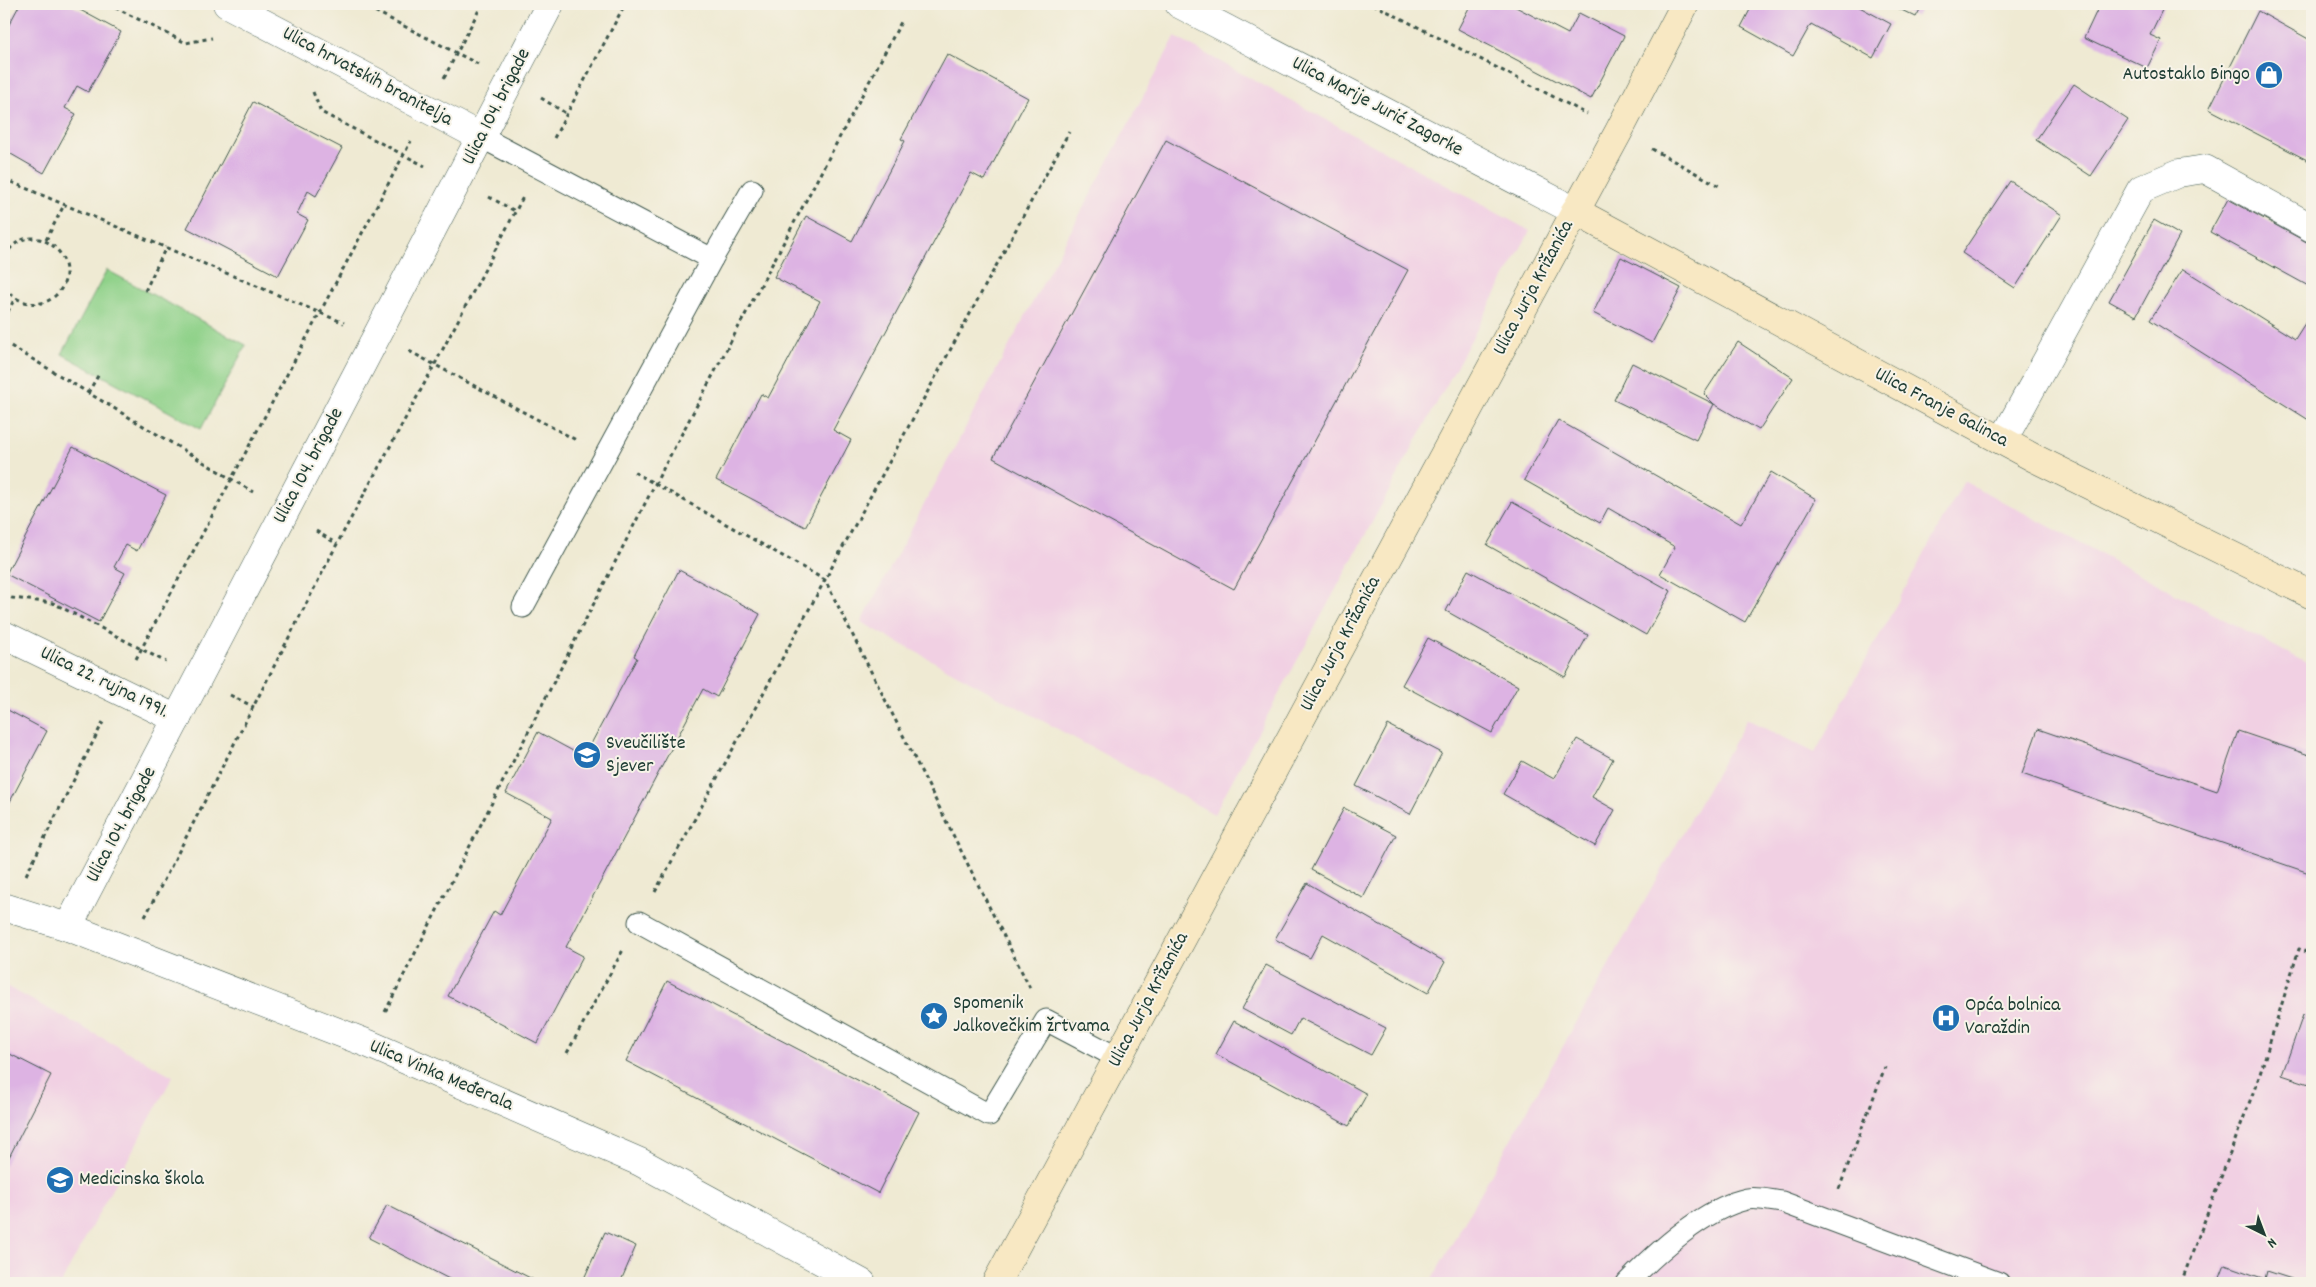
<svg xmlns="http://www.w3.org/2000/svg" width="2316" height="1287" viewBox="0 0 2316 1287" font-family="Dekko,sans-serif">
<rect width="100%" height="100%" fill="#f7f3e8"/>
<filter id="ink" filterUnits="userSpaceOnUse"><feTurbulence type="fractalNoise" baseFrequency=".02" numOctaves="2"/><feDisplacementMap in="SourceGraphic" scale="10" xChannelSelector="R" yChannelSelector="G"/><feConvolveMatrix kernelMatrix="1 2 1 2 8 2 1 2 1" color-interpolation-filters="sRGB"/></filter>
<filter id="wash" filterUnits="userSpaceOnUse"><feTurbulence type="fractalNoise" baseFrequency=".0096" numOctaves="4" result="noise"/><feDisplacementMap in="SourceGraphic" scale="20" xChannelSelector="R" yChannelSelector="G"/><feGaussianBlur stdDeviation="1.12" result="paint"/><feColorMatrix in="noise" values="0 0 0 0 0 0 0 0 0 0 0 0 0 0 0 0 0 1.4 0 .05"/><feComposite in="paint" operator="in"/></filter>
<g filter="url(#wash)">
<rect width="100%" height="100%" fill="#efead3"/>
<!-- built -->
<g fill="#f1d0e3">
<path d="M1175,37L1530,231L1214,814L861,622Z"/>
<path d="M1964,481L2312,666V1283H1430L1747,719L1815,753Z"/>
<path d="M4,985L173,1076L61,1283H4Z"/>
</g>
<!-- green -->
<path fill="#8fd189" stroke="#57875e" d="M107,270L246,345L201,429L62,354Z"/>
<g id="blocks">
<!-- building -->
<g fill="#ddb3e3">
<path d="M20,4H69L121,32L88,92L77,86L65,108L76,114L44,173L4,150V34Z"/>
<path d="M1471,4H1510L1568,34L1579,13L1624,36L1591,99L1458,29Z"/>
<path d="M1753,4H1854L1891,24L1873,58L1811,24L1793,56L1741,27Z"/>
<path d="M1889,4H1923L1916,17Z"/>
<path d="M2100,4H2165L2150,35L2161,40L2147,68L2084,38Z"/>
<path d="M2258,11L2312,41L2311,162L2209,109Z"/>
<path d="M947,54L1028,98L984,180L971,173L833,430L851,440L805,527L716,480L761,394L768,398L820,301L774,277L806,216L852,241L905,141L901,139Z"/>
<path d="M2074,84L2128,120L2091,176L2036,140Z"/>
<path d="M253,102L342,148L316,196L308,191L297,214L308,220L278,276L187,228Z"/>
<path d="M1166,140L1408,270L1234,589L993,458Z"/>
<path d="M2010,181L2062,215L2015,288L1962,253Z"/>
<path d="M2228,199L2312,245V288L2210,232Z"/>
<path d="M2154,220L2180,235L2136,316L2109,301Z"/>
<path d="M1621,257L1681,288L1652,343L1593,313Z"/>
<path d="M2183,269L2295,339L2309,317L2312,319V422L2150,320Z"/>
<path d="M1738,342L1793,378L1759,430L1714,404L1704,394Z"/>
<path d="M1632,363L1714,404L1696,440L1614,400Z"/>
<path d="M1558,420L1741,524L1771,472L1816,499L1745,622L1660,574L1675,547L1608,508L1600,523L1524,480Z"/>
<path d="M73,447L166,495L137,551L126,545L114,567L125,573L99,622L6,574Z"/>
<path d="M1512,502L1671,591L1646,635L1487,545Z"/>
<path d="M679,570L760,614L717,697L703,689L566,947L583,956L537,1043L448,996L494,911L500,915L552,818L506,793L538,732L584,757L637,658L634,656Z"/>
<path d="M1468,570L1588,635L1565,677L1446,611Z"/>
<path d="M1428,638L1518,686L1492,733L1402,685Z"/>
<path d="M4,708L47,731L4,813Z"/>
<path d="M1388,725L1442,753L1410,814L1356,786Z"/>
<path d="M2038,729L2217,791L2238,731L2312,756V874L2022,774Z"/>
<path d="M1577,739L1613,759L1592,797L1615,810L1595,846L1503,794L1522,761L1554,779Z"/>
<path d="M1344,808L1396,835L1363,898L1311,870Z"/>
<path d="M1307,883L1445,962L1428,993L1323,934L1310,958L1275,939Z"/>
<path d="M1266,965L1386,1028L1371,1055L1300,1018L1291,1035L1242,1009Z"/>
<path d="M667,981L919,1112L878,1193L626,1061Z"/>
<path d="M2303,1015L2312,1018V1085L2282,1075Z"/>
<path d="M1234,1021L1367,1094L1349,1126L1216,1054Z"/>
<path d="M4,1051L51,1075L4,1167Z"/>
<path d="M387,1205L540,1283H457L369,1238Z"/>
<path d="M605,1232L636,1246L620,1283H582Z"/>
<path d="M2225,1265L2265,1279L2267,1271L2304,1283H2218Z"/>
</g>
</g>
</g>
<g filter="url(#ink)">
<use href="#blocks" fill-opacity="0" stroke="#3e574c" stroke-width="1"/>
<g fill="none" stroke-linecap="round" stroke-linejoin="round">
<defs>
<g id="lane">
<path d="M481,137L712,259L523,607"/>
<path d="M712,259L752,190"/>
<path d="M639,922L989,1115L1046,1020L1118,1058"/>
<path d="M1627,1283C1656,1253 1705,1208 1747,1199C1758,1197 1771,1201 1782,1202L1999,1283"/>
</g>
<g id="street">
<path d="M227,4L481,137"/>
<path d="M1179,4L1575,211"/>
<path d="M2003,440L2141,189L2179,173L2205,169L2312,228"/>
<path d="M4,635L177,719"/>
<path d="M4,907L68,927L369,1044L640,1162L862,1283"/>
<path d="M68,927L550,4"/>
</g>
<g id="secondary">
<path d="M1575,211L2034,458L2312,595"/>
<path d="M996,1283L1619,131L1685,4"/>
</g>
</defs>
<!-- lane casing -->
<use href="#lane" stroke="#3e574c" stroke-width="23"/>
<!-- street casing -->
<use href="#street" stroke="#3e574c" stroke-width="29"/>
<!-- secondary casing -->
<use href="#secondary" stroke="#3e574c" stroke-width="29"/>
<!-- path -->
<g stroke="#3e574c" stroke-width="3" stroke-dasharray="4 4" stroke-linecap="butt">
<path d="M108,4L186,43L212,38"/>
<path d="M361,4L478,64"/>
<path d="M1373,4L1587,114"/>
<path d="M444,78L482,4"/>
<path d="M313,92L321,112L425,166"/>
<path d="M541,98L567,114"/>
<path d="M554,138L625,4"/>
<path d="M1652,149L1721,187"/>
<path d="M4,179L344,323"/>
<path d="M489,197L515,211"/>
<path d="M46,240L64,205"/>
<path d="M4,256C13,244 23,235 39,239C64,245 76,276 56,295C40,311 13,303 4,285"/>
<path d="M145,291L166,247"/>
<path d="M4,319L15,298"/>
<path d="M4,342L253,492"/>
<path d="M409,351L576,440"/>
<path d="M88,393L99,374"/>
<path d="M634,472L825,580L1031,990"/>
<path d="M316,531L337,544"/>
<path d="M4,594L12,598L53,603L166,662"/>
<path d="M136,659L411,141"/>
<path d="M230,695L254,707"/>
<path d="M26,875L103,722"/>
<path d="M655,892L1069,132"/>
<path d="M145,917L337,544L435,364L523,197"/>
<path d="M385,1012L655,484L901,22"/>
<path d="M567,1053L623,950"/>
<path d="M1839,1189L1885,1067"/>
<path d="M2181,1283L2259,1077L2299,949L2312,954"/>
</g>
<!-- lane -->
<use href="#lane" stroke="#fff" stroke-width="21"/>
<!-- street -->
<use href="#street" stroke="#fff" stroke-width="28"/>
<!-- secondary -->
<use href="#secondary" stroke="#f8e8c3" stroke-width="28"/>
</g>
</g>
<!-- icons -->
<defs>
<symbol id="shop-disc" viewBox="-11 -11 22 22"><circle r="9.5" fill="#1f6fb2" stroke="#f7f3e8"/><path d="M-5-2.5h2.3a2.7 3.5 0 0 1 5.4 0H5L5.5 6h-11ZM-1.5-2.5h3a1.5 2.3 0 0 0-3 0Z" fill="#fff"/></symbol>
<symbol id="university-disc" viewBox="-11 -11 22 22"><circle r="9.5" fill="#1f6fb2" stroke="#f7f3e8"/><path d="M0-5L7-2L0 1L-7-2ZM-4 1L0 2.5L4 1V4Q0 6-4 4Z" fill="#fff"/></symbol>
<symbol id="sight-disc" viewBox="-11 -11 22 22"><circle r="9.5" fill="#1f6fb2" stroke="#f7f3e8"/><path d="M0-6L1.8-2.2L6-1.7L2.9 1.2L3.7 5.4L0 3.3L-3.7 5.4L-2.9 1.2L-6-1.7L-1.8-2.2Z" fill="#fff"/></symbol>
<symbol id="hospital-disc" viewBox="-11 -11 22 22"><circle r="9.5" fill="#1f6fb2" stroke="#f7f3e8"/><path d="M-5-5h3v3.5h4V-5h3V5h-3V1.5h-4V5h-3Z" fill="#fff"/></symbol>
<symbol id="school-disc" viewBox="-11 -11 22 22"><circle r="9.5" fill="#1f6fb2" stroke="#f7f3e8"/><path d="M0-5L7-2L0 1L-7-2ZM-4 1L0 2.5L4 1V4Q0 6-4 4Z" fill="#fff"/></symbol>
</defs>
<g fill-rule="evenodd">
<use href="#shop-disc" x="2253" y="59" width="32" height="32"/>
<use href="#university-disc" x="571" y="739" width="32" height="32"/>
<use href="#sight-disc" x="918" y="1000" width="32" height="32"/>
<use href="#hospital-disc" x="1930" y="1002" width="32" height="32"/>
<use href="#school-disc" x="44" y="1164" width="32" height="32"/>
</g>
<g text-anchor="middle" dominant-baseline="central" stroke-width="4" stroke-linejoin="round" paint-order="stroke">
<!-- poi labels -->
<g font-size="20" fill="#1f3d34" stroke="#f7f3e8" text-anchor="start">
<text x="2250" y="75" text-anchor="end">Autostaklo Bingo</text>
<text x="606" y="744">Sveučilište<tspan x="606" dy="23">Sjever</tspan></text>
<text x="953" y="1004">Spomenik<tspan x="953" dy="23">Jalkovečkim žrtvama</tspan></text>
<text x="1965" y="1006">Opća bolnica<tspan x="1965" dy="23">Varaždin</tspan></text>
<text x="79" y="1180">Medicinska škola</text>
</g>
<!-- street labels -->
<g font-size="20" fill="#1f3d34" stroke="#f7f3e8">
<text transform="translate(367 77) rotate(28)">Ulica hrvatskih branitelja</text>
<text transform="translate(497 107) rotate(-63)">Ulica 104. brigade</text>
<text transform="translate(1377 107) rotate(28)">Ulica Marije Jurić Zagorke</text>
<text transform="translate(1534 288) rotate(-62)">Ulica Jurja Križanića</text>
<text transform="translate(1941 408) rotate(28)">Ulica Franje Galinca</text>
<text transform="translate(309 466) rotate(-62)">Ulica 104. brigade</text>
<text transform="translate(1341 644) rotate(-62)">Ulica Jurja Križanića</text>
<text transform="translate(104 683) rotate(26)">Ulica 22. rujna 1991.</text>
<text transform="translate(122 825) rotate(-62)">Ulica 104. brigade</text>
<text transform="translate(1149 1000) rotate(-62)">Ulica Jurja Križanića</text>
<text transform="translate(441 1076) rotate(23)">Ulica Vinka Međerala</text>
</g>
</g>
<!-- margin -->
<rect width="2316" height="1287" fill="none" stroke="#f7f3e8" stroke-width="20"/>
<!-- north arrow -->
<g transform="translate(2264 1234) rotate(138)" stroke="#f7f3e8" stroke-width="4" paint-order="stroke">
<path d="M0-4L9 19L0 12L-9 19Z" fill="#1f3d34"/>
<text y="-8" font-size="14" font-weight="bold" text-anchor="middle" fill="#1f3d34">N</text>
</g>
</svg>
